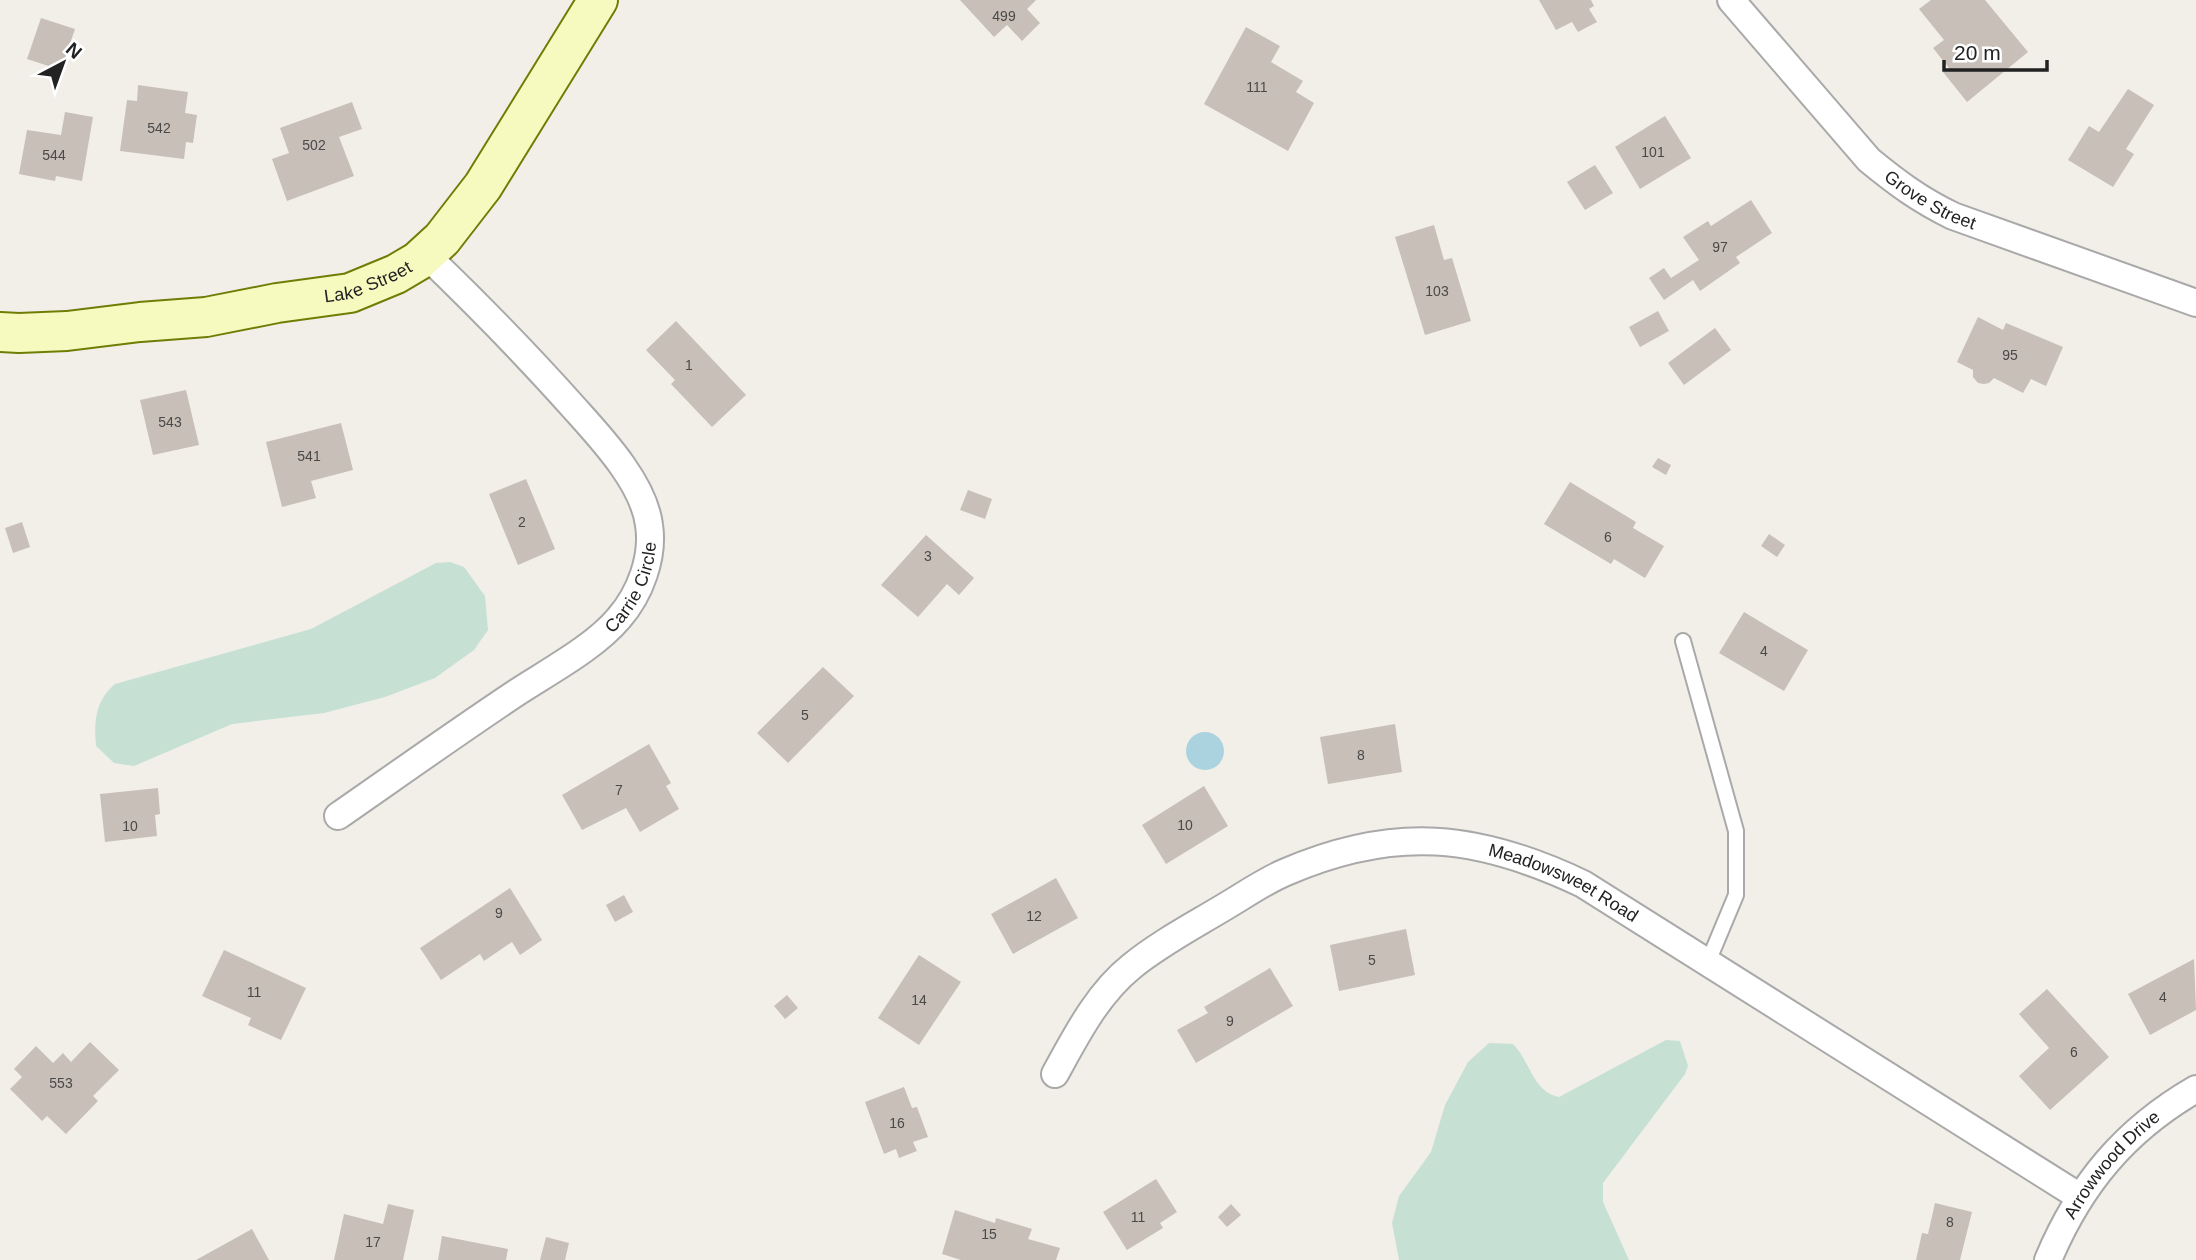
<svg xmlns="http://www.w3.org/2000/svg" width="2196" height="1260" viewBox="0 0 2196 1260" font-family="Arial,sans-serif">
<rect width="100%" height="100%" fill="#f2efe9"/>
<!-- wetland -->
<g fill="#c6e0d4">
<path d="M450,562L464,567L485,596L488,630L474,650L435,678L385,697L324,713L232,724L134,766L114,763L96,746C94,722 95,701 115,684L311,629L436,563Z"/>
<path d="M1666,1040L1680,1041L1688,1066L1685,1074L1603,1183V1202L1629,1260H1399L1392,1223L1399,1196L1431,1152L1445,1105L1468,1062L1489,1043L1513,1044C1530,1061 1533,1092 1559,1097Z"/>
</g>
<!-- water -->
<circle fill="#aad3df" cx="1205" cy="751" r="19"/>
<!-- building -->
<g fill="#c7bfb8">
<path d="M960,0H1036L1027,9L1040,23L1022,41L1007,25L994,37Z"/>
<path d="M1539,0H1591L1594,6L1589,9L1597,22L1578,32L1572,22L1556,30Z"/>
<path d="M1931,0H1985L2028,52L1967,102L1943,72L1949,68L1933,48L1944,40L1919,9Z"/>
<path d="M41,18L75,29L61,70L27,59Z"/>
<path d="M1246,27L1280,46L1271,62L1303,81L1296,92L1314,103L1288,151L1204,104Z"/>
<path d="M138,85L188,92L185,113L197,115L193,143L186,142L184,159L120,151L127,100L137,101Z"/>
<path d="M2128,89L2154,105L2126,149L2134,154L2113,187L2068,160L2089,126L2099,132Z"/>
<path d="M352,102L362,129L339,137L354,176L287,201L272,159L289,153L280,128Z"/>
<path d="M65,112L93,117L82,181L56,176L55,181L19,174L27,130L61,135Z"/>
<path d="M1665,116L1691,158L1640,189L1615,147Z"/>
<path d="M1595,165L1613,193L1585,210L1567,182Z"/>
<path d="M1751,200L1772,233L1736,257L1740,263L1700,291L1693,280L1664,300L1649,278L1664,268L1671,278L1699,260L1683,237L1708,221L1711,226Z"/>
<path d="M1434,225L1444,260L1452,258L1471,321L1425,335L1395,237Z"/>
<path d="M1658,311L1669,331L1640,347L1629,327Z"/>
<path d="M1978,317L2003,330L2006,323L2063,347L2046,386L2031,379L2023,393L1994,378L1989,383L1984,384L1978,383L1973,377V370L1957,362Z"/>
<path d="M676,321L746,395L712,427L671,384L675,380L646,350Z"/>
<path d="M1715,328L1731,350L1684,385L1668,363Z"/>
<path d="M186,390L199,445L153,455L140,400Z"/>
<path d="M341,423L353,470L311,481L316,498L282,507L266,442Z"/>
<path d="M1658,458L1671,465L1666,475L1652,467Z"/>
<path d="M526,479L555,549L518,565L489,494Z"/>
<path d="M1570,482L1636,522L1633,528L1664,546L1645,578L1614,559L1611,564L1544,524Z"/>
<path d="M968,490L992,499L985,519L960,510Z"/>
<path d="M22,522L30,547L13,553L5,528Z"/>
<path d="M1769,534L1785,545L1777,557L1761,546Z"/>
<path d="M926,535L974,578L959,595L947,584L918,617L881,585Z"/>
<path d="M1744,612L1808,650L1784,691L1719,653Z"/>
<path d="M823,667L854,696L788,763L757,733Z"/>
<path d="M1395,724L1402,772L1328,784L1320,737Z"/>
<path d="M649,744L671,783L666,786L679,809L640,832L626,808L582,830L562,795Z"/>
<path d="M1204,786L1228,826L1166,864L1142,825Z"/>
<path d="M158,788L160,814L155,815L157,836L105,842L100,794Z"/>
<path d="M1056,878L1078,918L1013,954L991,914Z"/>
<path d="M510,888L542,940L520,955L512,942L484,961L480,954L441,980L420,948Z"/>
<path d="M624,895L633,912L615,922L606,905Z"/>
<path d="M1406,929L1415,975L1339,991L1330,945Z"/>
<path d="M224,950L306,988L281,1040L248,1025L251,1018L202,996Z"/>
<path d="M919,955L961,982L919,1045L878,1018Z"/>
<path d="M2194,959L2196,1010L2150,1035L2128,994Z"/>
<path d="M1270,968L1293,1006L1196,1063L1177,1030L1208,1013L1204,1007Z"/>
<path d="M2047,989L2109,1057L2050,1110L2019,1076L2049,1048L2019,1014Z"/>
<path d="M787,995L798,1008L785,1019L774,1006Z"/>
<path d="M90,1042L119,1070L93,1096L98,1101L66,1134L47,1116L42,1121L10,1089L22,1077L14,1069L36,1046L53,1063L63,1053L71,1062Z"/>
<path d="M904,1087L912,1108L917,1107L928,1137L913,1142L917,1151L899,1158L896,1149L884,1154L865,1102Z"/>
<path d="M1156,1179L1177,1212L1160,1223L1163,1228L1127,1250L1103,1212Z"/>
<path d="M1935,1203L1972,1212L1960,1260H1916L1922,1233L1928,1234Z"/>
<path d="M388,1204L414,1210L403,1260H334L344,1214L383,1224Z"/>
<path d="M1231,1204L1241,1215L1227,1227L1218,1217Z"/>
<path d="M955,1210L995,1223L996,1218L1032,1229L1028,1239L1060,1248L1056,1260H961L942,1254Z"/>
<path d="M252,1229L269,1260H196Z"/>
<path d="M442,1236L508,1249L506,1260H438Z"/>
<path d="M546,1237L569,1243L565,1260H540Z"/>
</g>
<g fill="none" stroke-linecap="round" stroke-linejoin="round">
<defs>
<path id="lane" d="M1683,641L1736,831V895L1708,962"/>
<g id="street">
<path id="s1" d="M1731,0L1869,160C1897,183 1920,200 1953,216L2196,303"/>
<path id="s2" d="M338,816C397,775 456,733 516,693C548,672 595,647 619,618C640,594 654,557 649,525C644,484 603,440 576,410C528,356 477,304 425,254"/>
<path id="s3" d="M1055,1074C1076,1036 1097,994 1132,966C1159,944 1191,927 1221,909C1242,897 1264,881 1286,872C1395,825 1478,834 1583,884L2080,1197"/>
<path id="s4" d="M2048,1260C2080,1184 2125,1130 2196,1089"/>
</g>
<g id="secondary">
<path id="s5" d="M0,332L19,333L67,331L140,322L206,317L277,303L350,293L396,274L418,261L442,239L483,186L598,0"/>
</g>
</defs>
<!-- lane casing -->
<use href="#lane" stroke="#a9a9a9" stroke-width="18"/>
<!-- street casing -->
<use href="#street" stroke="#a9a9a9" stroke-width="30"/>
<!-- secondary casing -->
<use href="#secondary" stroke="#707d05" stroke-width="42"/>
<!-- lane -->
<use href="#lane" stroke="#fff" stroke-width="14"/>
<!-- street -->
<use href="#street" stroke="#fff" stroke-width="26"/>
<!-- secondary -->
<use href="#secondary" stroke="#f7fabf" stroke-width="38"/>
</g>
<g text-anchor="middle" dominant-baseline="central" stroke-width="5" stroke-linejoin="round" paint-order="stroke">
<!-- number labels -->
<g font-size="14" fill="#4b4948">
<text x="1004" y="16">499</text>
<text x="1257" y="87">111</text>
<text x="159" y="128">542</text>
<text x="314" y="145">502</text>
<text x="1653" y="152">101</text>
<text x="54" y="155">544</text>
<text x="1720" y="247">97</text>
<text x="1437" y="291">103</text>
<text x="2010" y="355">95</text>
<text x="689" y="365">1</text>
<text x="170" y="422">543</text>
<text x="309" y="456">541</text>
<text x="522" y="522">2</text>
<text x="1608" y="537">6</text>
<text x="928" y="556">3</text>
<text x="1764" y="651">4</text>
<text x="805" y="715">5</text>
<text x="1361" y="755">8</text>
<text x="619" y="790">7</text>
<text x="1185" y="825">10</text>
<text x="130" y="826">10</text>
<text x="499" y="913">9</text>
<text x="1034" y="916">12</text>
<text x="1372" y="960">5</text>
<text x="254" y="992">11</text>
<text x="2163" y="997">4</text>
<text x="919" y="1000">14</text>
<text x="1230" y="1021">9</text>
<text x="2074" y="1052">6</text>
<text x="61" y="1083">553</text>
<text x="897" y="1123">16</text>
<text x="1138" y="1217">11</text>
<text x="1950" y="1222">8</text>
<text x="989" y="1234">15</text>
<text x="373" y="1242">17</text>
</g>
<!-- street labels -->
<g font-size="18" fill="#222" stroke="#fff">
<text stroke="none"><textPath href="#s1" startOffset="285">Grove Street</textPath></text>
<text stroke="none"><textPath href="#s5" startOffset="373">Lake Street</textPath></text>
<text stroke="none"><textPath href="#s2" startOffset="378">Carrie Circle</textPath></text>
<text stroke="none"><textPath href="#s3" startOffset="604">Meadowsweet Road</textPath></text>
<text stroke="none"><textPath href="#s4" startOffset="116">Arrowwood Drive</textPath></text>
</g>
</g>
<!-- north arrow -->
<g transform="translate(63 63) rotate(41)" stroke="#ffffff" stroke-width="5" paint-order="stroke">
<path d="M0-5L12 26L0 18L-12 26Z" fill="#222222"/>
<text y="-10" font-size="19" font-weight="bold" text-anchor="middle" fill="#222222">N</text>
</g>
<!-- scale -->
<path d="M1944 60v10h103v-10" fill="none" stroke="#222222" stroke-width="3.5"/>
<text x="1954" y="60" font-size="21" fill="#222222" stroke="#ffffff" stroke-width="5" paint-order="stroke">20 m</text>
</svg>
